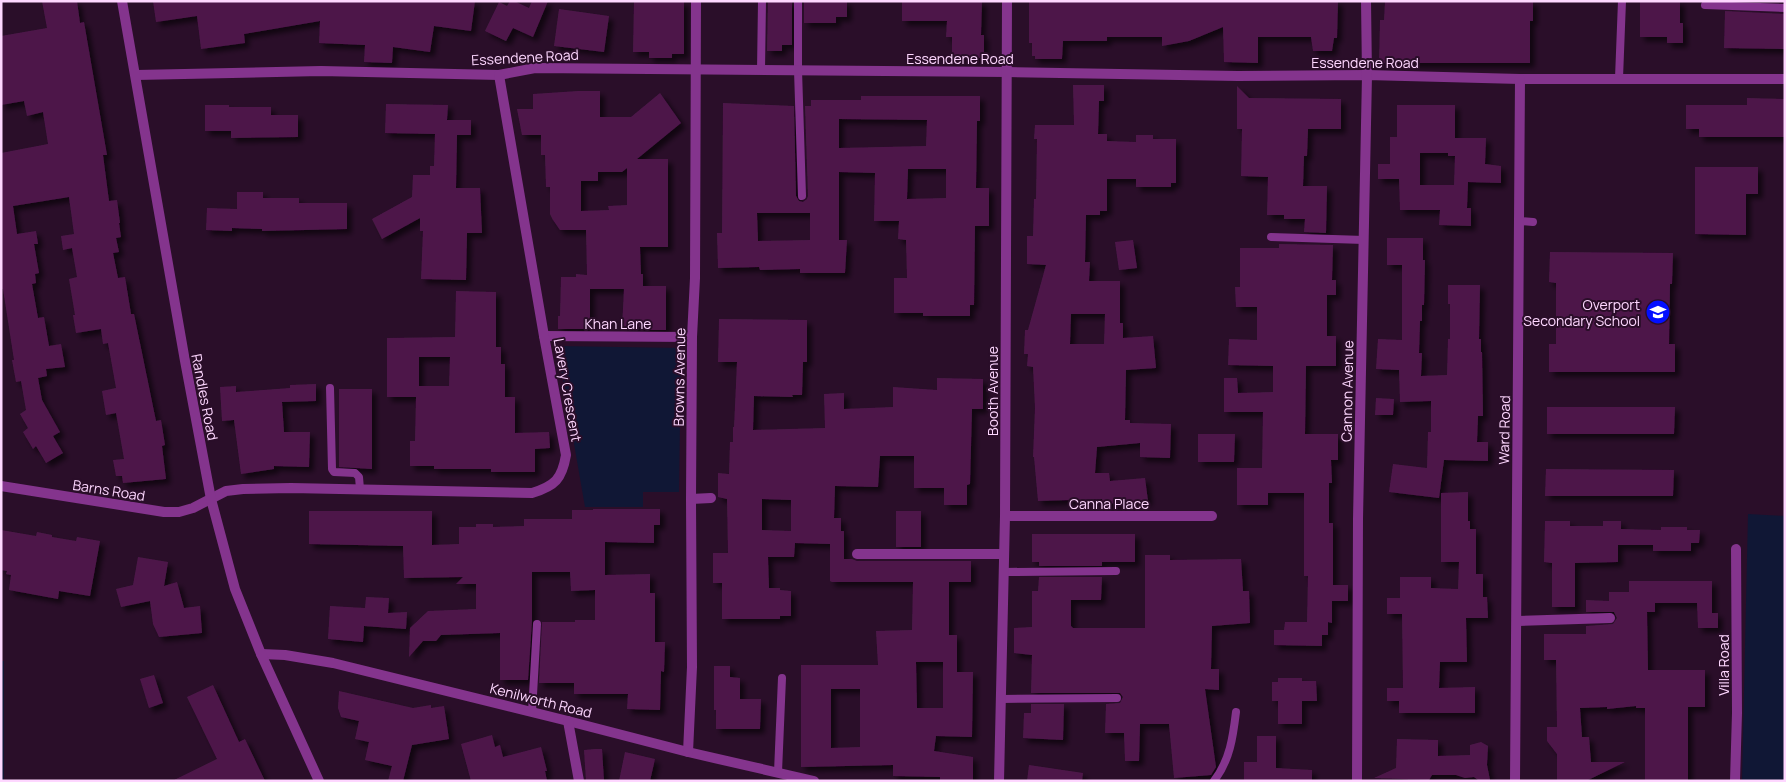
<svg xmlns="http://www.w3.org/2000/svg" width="1786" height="782" viewBox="0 0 1786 782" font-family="Manrope,sans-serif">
<defs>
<filter id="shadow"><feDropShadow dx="4.5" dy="4.5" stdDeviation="2.5" flood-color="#0009"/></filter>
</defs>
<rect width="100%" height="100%" fill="#2a0e29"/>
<!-- green -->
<g fill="#101735">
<path d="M557,346L681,348L679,492H643V507H585Z"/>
<path d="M1748,514L1785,516V781H1742Z"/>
<rect x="1" y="661" width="3" height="120"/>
</g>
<!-- building -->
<g fill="#4d184a" fill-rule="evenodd" filter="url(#shadow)">
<path d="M42,1H77L80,23L84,22L107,155H103L109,201L117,200L120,223H119L121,237L116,238L119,252L113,253L118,278L125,277L131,314H134L156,421L161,420L165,445L162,446L166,479L123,483L122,476H116L113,460L124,459L116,413L106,415L102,391L116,388L108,343L103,344L101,329L76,333L73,315H75L69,279L77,277L72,248L63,250L61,236L74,234L69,197L13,206L17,234L36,231L38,244H34L39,273L35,274L36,283L32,284L38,318L44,317L49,346L61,344L65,367L46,369L47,376L38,378L42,400L60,432L53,436L63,453L46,463L36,446L33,449L23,432L28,428L20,414L26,410L21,381L16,382L12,360H14L3,289H1V153L48,144L43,112L27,116L24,101L1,105V36L47,28Z"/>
<path d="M153,1H475L471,31L434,26L430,52L393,47L392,63L364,62L365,45L319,43L320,21L244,34L245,43L201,49L197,16L156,22Z"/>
<path d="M510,1H514L529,8L532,1H548L533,37L513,28L506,41L485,31L499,2L507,6Z"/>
<path d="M634,1H684V54H672V58H649V52H633Z"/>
<path d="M768,1H792V45H782V51H767Z"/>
<path d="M804,1H847V17H836V23H804Z"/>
<path d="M902,1H982L981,35H984V58H952V37H946L947,21H902Z"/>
<path d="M1029,1H1338L1337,38H1334L1332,51H1313L1311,37H1258V63L1224,62L1223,27L1189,41L1162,46V37H1107V41H1063L1062,59H1035V56H1032V43H1029Z"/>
<path d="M1385,1H1533V21H1530V63H1379L1380,20H1384Z"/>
<path d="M1640,1H1680V23H1683V43H1667V37H1640Z"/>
<path d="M559,9L609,16L604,52L554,46Z"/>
<path d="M1725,11L1785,14V49L1724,48Z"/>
<path d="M1073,85H1104V101H1099L1098,134H1107V141L1136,142V135H1153V139H1176V183H1171V187H1136V179H1107V211H1100V215H1086L1085,262H1090L1089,281H1120V323H1123V338L1153,336L1156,368L1126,370L1125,420H1130V423L1171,424L1170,458L1140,457V443L1097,447L1095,473H1109L1110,481L1145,478L1148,501L1103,504L1102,499L1038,501L1034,457H1033L1035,408L1033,367L1027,366L1028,354H1024L1025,330H1028L1046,265L1027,264V236H1033L1034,199H1036L1037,139H1034L1035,125H1074ZM1071,314H1105L1104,344H1070Z"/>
<path d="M1237,86L1249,98L1341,99V129H1308L1307,156H1304L1303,186H1327L1326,233L1304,232L1305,219H1284V215H1267L1268,177L1241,176L1242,129H1237Z"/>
<path d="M578,91H600V117H631L660,93L681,123L637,159H668V247H640L641,274H643V286H666V330H642V327H622L624,289H590V327H584V329H558V316H560L561,277H576V274L587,275L586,230H560L553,220L550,214V187H546L545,155H541V135H522L517,109H533V94ZM627,168V205L608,206L609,210L581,211V181H598V172H622Z"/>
<path d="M861,96H980V121H977L976,188H989V226H975L974,305H970V316H923V313H894V278H907L906,240L898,239L899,221H874L875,173L839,172V240H847L845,273H800V269L760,270L759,267L718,268L717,233H722L723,103L794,106L796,196L799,201L803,202L807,199L808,196L805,106H811V100H861ZM839,119L927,120L926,146L839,148ZM908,169H946V198L907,199ZM757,213H810V240L758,241Z"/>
<path d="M1747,98L1785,99V137H1699V129H1686V105H1747Z"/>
<path d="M386,104L448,105L447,120H471V135H457L456,188H480L482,233H467L466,280L421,279L423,231H420V218L382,239L372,219L412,197L413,175H430V166H434L435,134L385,133Z"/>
<path d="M205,105H229V107H271V115H298V137L231,138V131H205Z"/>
<path d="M1397,105H1455V138H1486L1485,164L1501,166V183L1468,182L1467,208H1471V226L1439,225L1440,210H1400L1399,179H1378V164H1390V137H1397ZM1420,153H1448V156H1455L1454,185H1420Z"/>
<path d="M1695,167H1758V194H1746V235L1695,234Z"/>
<path d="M237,192H263V198H299V203H347V229L262,231V229L232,228V231L206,230L207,208L237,209Z"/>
<path d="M1387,238H1423V260H1425L1424,305H1422V321H1420L1419,353H1422L1421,376L1447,375L1448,339H1450V304H1448V285H1480L1479,339H1481V352H1482L1483,416H1478L1477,442H1488V461L1444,460L1439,498L1389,492L1393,464L1427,468L1428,432H1431V401L1400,402L1399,370L1376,369L1378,339L1402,340V265H1387Z"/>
<path d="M1133,240L1137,268L1119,270L1115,242Z"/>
<path d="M1279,244L1333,245L1332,280H1336V295H1327V336H1336V366H1306L1305,434H1338V460H1331L1332,483H1329V523H1333V585H1348V601H1332V623L1328,622V635H1322V646L1274,645V630H1284L1285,622H1307L1308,576H1304V493H1268V505H1237V468H1262L1263,412H1224V378H1237L1238,393L1273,392V366L1228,365L1229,339L1257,340V307H1236L1235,287H1240V248H1279Z"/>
<path d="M1550,252L1673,253L1672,284H1670L1669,344H1675V372H1549V344H1556V283L1549,282Z"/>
<path d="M456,291L496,292V347H501V364H505V397H515V433L549,432L550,448L535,449V472H491V469H434V466H410V441H415L416,397H387V338L455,337ZM419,357H450L449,386H419Z"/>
<path d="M719,319L807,320V362H803L802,395H792L793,397L754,396L753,430L825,428L824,394L844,393V409L893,407V387L937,390V378L983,379V409H972L970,484L967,485V505H944V488H914V456H880L878,487L835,486L834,518H841V531H844V559H852L857,561H971V582H949V635H957V672H973L972,737L936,736L934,751L973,757V780H940V777L893,776V765L801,767V665H878L876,631L912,630L913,582H832L830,581V544L795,543L794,557H768L769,588H780V590L791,591V616H780V619H722V583H713V553H728L727,499L718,497V473L729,474L730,442H733V427H734L737,362H718ZM762,499L791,500V531L762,530ZM916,662H943V708H917ZM831,689H860V747L831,748Z"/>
<path d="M316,384V401L282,402L284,432H310L309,467L274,466V469L241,474L234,420L222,421L220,387L236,386V392L290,388V385Z"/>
<path d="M339,389H372V469L339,467Z"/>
<path d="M1376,398L1394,399L1393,415H1375Z"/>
<path d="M1547,407H1675L1674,434H1547Z"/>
<path d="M1198,434H1235L1234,462H1198Z"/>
<path d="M1546,469L1674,470L1673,496H1545Z"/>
<path d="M1468,492V521H1470V529H1476V574H1483V597H1487L1488,618H1466L1467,662H1440L1439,688L1475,687V713H1399V701H1387V688H1403L1402,614H1387V598H1400V577H1431V588L1458,589L1459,562H1441V493Z"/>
<path d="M593,509H660V525H654V543L605,542V575L650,574V593H655V642H665L664,672L661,671L660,710L627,709L628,694H574V683H539L542,622H575V620H595V590L571,591L570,572H532V621L528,680H500V633L441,635L436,641H423L409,657L410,628L428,611L476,609V584H456L463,577L404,578L403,546L309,544V511H432V545L459,544V527H476V524H493V527L524,526V519H572V510H593Z"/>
<rect x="896" y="511" width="25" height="36"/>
<path d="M1545,521H1570V526H1603V521H1621V529L1661,530V527H1687V530H1700L1699,543H1691V551H1653V545H1618V562L1575,563V607H1552V563L1544,562Z"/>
<path d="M1,530L36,536L37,532L52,535V537L76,541L77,537L100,541L90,596L59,591L58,599L9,590L11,575L6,574L7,571L1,570Z"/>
<path d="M1032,534H1135V562H1102V566H1039V562H1032Z"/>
<path d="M1145,555H1170V560L1241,559L1243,591H1249L1250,623L1212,626L1211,669H1219V690L1205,689L1216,767L1211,775L1174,778L1169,724H1140L1139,761H1125L1124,733H1105L1106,704L1120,703L1123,697L1120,693H1031L1032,655L1014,653V628L1032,627V591H1038L1039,577H1102L1101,600H1071V626L1073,628H1145Z"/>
<path d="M138,557L168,562L164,586L177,582L184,608L200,606L202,633L159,637L153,624L150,601L121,607L116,589L133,585Z"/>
<path d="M1629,581H1712V613H1718V628H1698L1697,603H1655V612H1647L1648,670H1705V707H1688V781H1645V708H1636V706L1607,709V707L1580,708L1582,737H1589L1591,762H1625L1586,781H1557V754L1547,741V727H1557L1556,660H1544V634H1586V626L1613,624L1617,618L1614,612H1586V600L1609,601V592H1629Z"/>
<path d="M366,597L389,598L388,613L407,612L406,629L364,626L363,642L328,639L330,606L365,608Z"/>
<path d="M714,666H730V677L740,678V699H761L760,729H716V710H714Z"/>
<path d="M154,675L163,703L149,708L140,679Z"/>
<path d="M1278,678H1302V681H1316L1317,701H1302V724H1278V701H1272V682H1278Z"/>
<path d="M213,685L239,742L245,739L265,781H172L217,759L187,697Z"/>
<path d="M339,691L413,708L431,705V708L444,706L449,739L412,745L403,781H388L392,766L365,760L369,742L355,739L359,721L341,717L338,708Z"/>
<path d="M1031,704H1064L1063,740L1023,738L1024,713H1031Z"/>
<path d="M492,735L495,747L500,745L503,757L541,747L547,771H545L547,781H471L461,744Z"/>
<path d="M1257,736H1276V768L1312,770V781H1244V762H1257Z"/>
<path d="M1397,739L1438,740V756L1470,755V745L1481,742L1488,746L1487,765L1490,780H1478L1474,777L1465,778L1456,775H1432L1429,780L1374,778L1396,768Z"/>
<path d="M595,749H602L604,781H586L584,750Z"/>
<path d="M625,752L655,759L650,781H619Z"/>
<path d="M1029,765L1083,773L1082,781H1027Z"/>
</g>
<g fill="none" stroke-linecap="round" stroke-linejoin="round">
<!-- service -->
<g stroke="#84348d" stroke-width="8">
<path d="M798,1V70L802,196"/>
<path d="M1705,5L1785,8"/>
<path d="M761,70L762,1"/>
<path d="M1619,78L1622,1"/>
<path d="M1520,221L1533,222"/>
<path d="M1271,237L1364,240"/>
<path d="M330,388L332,469L334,472L355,473L359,477L360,489"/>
<path d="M1004,572L1116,571"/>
<path d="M1001,699L1117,698"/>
<path d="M532,712L537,624"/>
<path d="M778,772L782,678"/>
<path d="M1214,781C1230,760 1233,737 1236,712"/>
</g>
<!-- minor -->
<g stroke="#84348d" stroke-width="10">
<path d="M136,75L321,71L499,75L535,68L1007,72L1238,76L1367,75L1520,79H1785"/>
<path d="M544,336L692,337"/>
<path d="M1,486L164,512H179L193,508L226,491L243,489L291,488L532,493C555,486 562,479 566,455L544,336L499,75"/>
<path d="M691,499L711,498"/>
<path d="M1005,516H1212"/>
<path d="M857,554H1004"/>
<path d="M1518,621L1610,618"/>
<path d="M261,654L285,655L333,663L568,721L688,752L814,781"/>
<path d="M568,721L579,781"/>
<path d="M688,752L692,667L691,499L692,337L695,278L696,1"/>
<path d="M999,781L1005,516L1007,1"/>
<path d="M1357,781L1358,519L1367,75L1366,1"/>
<path d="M1515,781L1520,79"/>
<path d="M1735,781L1737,713L1736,549"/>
</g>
<!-- tertiary -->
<path stroke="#84348d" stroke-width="10" d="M122,1L185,361L211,499L235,589L261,654L319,781"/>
</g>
<!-- icons -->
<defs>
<symbol id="school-disc" viewBox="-11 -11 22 22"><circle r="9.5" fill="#030fff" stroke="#2a0e29"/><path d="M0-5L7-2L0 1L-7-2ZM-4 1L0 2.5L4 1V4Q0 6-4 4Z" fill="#fff"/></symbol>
</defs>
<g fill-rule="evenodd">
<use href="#school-disc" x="1644" y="298" width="28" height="28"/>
</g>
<g text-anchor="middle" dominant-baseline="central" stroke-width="4" stroke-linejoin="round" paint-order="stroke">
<!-- street labels -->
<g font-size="14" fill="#fed7ff" stroke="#2a0e29">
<text transform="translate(525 57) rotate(-3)">Essendene Road</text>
<text x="960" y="58">Essendene Road</text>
<text x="1365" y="62">Essendene Road</text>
<text x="618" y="323">Khan Lane</text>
<text transform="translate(679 377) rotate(-89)">Browns Avenue</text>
<text transform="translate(568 390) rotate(80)">Lavery Crescent</text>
<text transform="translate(992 391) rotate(-90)">Booth Avenue</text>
<text transform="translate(1347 391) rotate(-89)">Cannon Avenue</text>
<text transform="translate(205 397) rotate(79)">Randles Road</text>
<text transform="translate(1504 430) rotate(-89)">Ward Road</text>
<text transform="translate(109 490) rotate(9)">Barns Road</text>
<text x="1109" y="503">Canna Place</text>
<text transform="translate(1723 665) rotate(-90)">Villa Road</text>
<text transform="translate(541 700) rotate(14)">Kenilworth Road</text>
</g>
<!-- poi labels -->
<g font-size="14" fill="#fed7ff" stroke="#2a0e29" text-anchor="end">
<text x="1640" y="304">Overport<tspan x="1640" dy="16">Secondary School</tspan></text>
</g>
</g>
<!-- border -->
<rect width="1786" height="782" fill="none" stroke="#fed7ff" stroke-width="5"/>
</svg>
